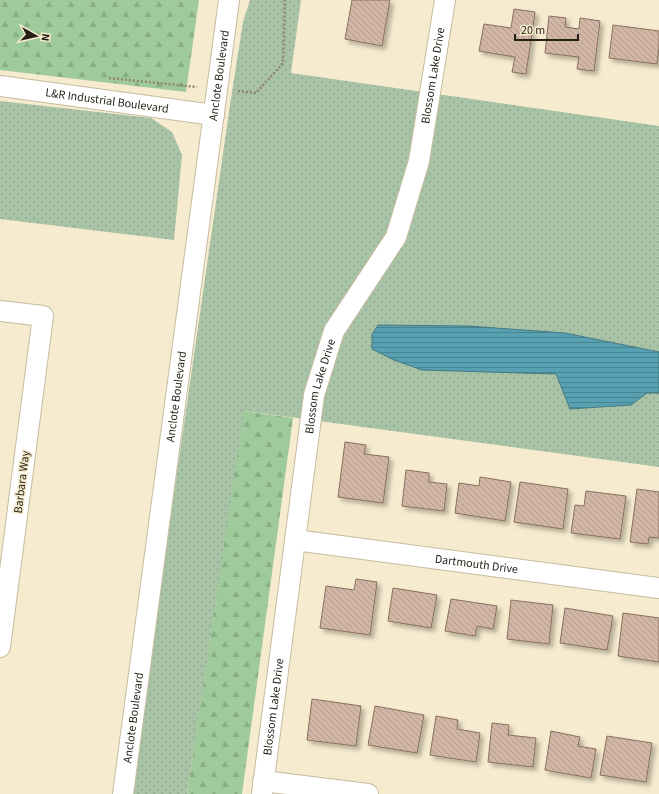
<svg xmlns="http://www.w3.org/2000/svg" width="659" height="794" viewBox="0 0 659 794" font-family="'Source Sans 3',sans-serif">
<defs>
<pattern id="grass-dots" width="8" height="8" patternUnits="userSpaceOnUse"><rect width="8" height="8" fill="#a8c3a6"/><path d="M2 2h.1M6 6h.1" fill="none" stroke="#90a78e" stroke-width="1.8" stroke-linecap="round"/></pattern>
<pattern id="forest-firs" width="22" height="20" patternUnits="userSpaceOnUse"><rect width="22" height="20" fill="#9fca9c"/><path d="M5 1l3.5 6h-7zM16 11l3.5 6h-7z" fill="#89ad86"/></pattern>
<pattern id="water-rules" width="6" height="5" patternUnits="userSpaceOnUse"><rect width="6" height="5" fill="#57a1b2"/><path d="M0 2.5h6" fill="none" stroke="#488390"/></pattern>
<pattern id="building-back-hatch" width="6" height="6" patternUnits="userSpaceOnUse"><rect width="6" height="6" fill="#d2b6a5"/><path d="M-1 5l2 2M0 0l6 6M5-1l2 2" fill="none" stroke="#b49c8d"/></pattern>
<filter id="shadow"><feDropShadow dx="3.5" dy="3.5" stdDeviation="2" flood-color="#0004"/></filter>
</defs>
<rect width="100%" height="100%" fill="#f6ebce"/>
<!-- grass -->
<g fill="url(#grass-dots)">
<path d="M250,0H301L291,73L659,126V467L245,411L187,794H132L141,723L230,105L243,22Z"/>
<path d="M0,101L151,118L172,132L182,155L174,240L0,219Z"/>
</g>
<!-- forest -->
<g fill="url(#forest-firs)">
<path d="M0,0H199L186,92L0,70Z"/>
<path d="M244,411L293,418L242,794H187Z"/>
</g>
<!-- water -->
<path fill="url(#water-rules)" stroke="#477a83" d="M378,325L468,326L565,333L659,352V393H647L631,405L570,409L556,374L422,370L394,360L372,349V334Z"/>
<!-- building -->
<g fill="url(#building-back-hatch)" stroke="#886f5f" filter="url(#shadow)">
<path d="M352,0H390L382,46L345,39Z"/>
<path d="M514,9L535,12L526,74L512,72L515,57L479,51L484,24L511,28Z"/>
<path d="M549,16L566,18L565,27L579,29L580,18L600,21L594,71L577,69L579,57L545,53Z"/>
<path d="M613,25L659,31V46L657,64L609,58Z"/>
<path d="M345,442L366,445L364,454L389,457L383,503L338,497Z"/>
<path d="M406,470L429,473V482L447,484L444,511L402,506Z"/>
<path d="M480,477L511,482L505,521L455,513L459,483L479,486Z"/>
<path d="M520,482L568,489L563,529L514,522Z"/>
<path d="M637,489L659,492V538L649,537L648,544L630,542Z"/>
<path d="M586,491L626,496L620,539L571,533L575,505L584,506Z"/>
<path d="M356,579L377,582L370,635L320,628L326,586L354,590Z"/>
<path d="M393,588L437,595L431,628L388,621Z"/>
<path d="M451,599L497,606L493,629L477,626L475,636L445,631Z"/>
<path d="M511,600L553,605L549,644L507,639Z"/>
<path d="M565,608L613,616L607,650L560,643Z"/>
<path d="M623,613L659,618V662L618,656Z"/>
<path d="M312,699L361,706L356,746L307,740Z"/>
<path d="M375,706L424,715L417,753L368,745Z"/>
<path d="M436,716L458,720L457,729L480,733L476,762L430,755Z"/>
<path d="M492,723L509,725L508,735L536,738L533,767L488,762Z"/>
<path d="M551,731L580,737L578,746L596,749L591,778L545,770Z"/>
<path d="M607,736L652,743L646,782L600,775Z"/>
</g>
<g fill="none" stroke-linecap="round" stroke-linejoin="round">
<defs>
<g id="minor">
<path id="s1" d="M0,86L214,115"/>
<path d="M0,311L43,316L0,647"/>
<path id="s2" d="M295,540L659,588"/>
<path d="M263,781L368,794"/>
<path id="s3" d="M123,794L229,0"/>
<path id="s4" d="M262,794L314,395L334,331L396,237L419,161L445,0"/>
</g>
</defs>
<!-- minor casing -->
<use href="#minor" stroke="#c6bca0" stroke-width="22"/>
<!-- path -->
<g stroke="#8f8773" stroke-width="2.5" stroke-dasharray="2 2" stroke-linecap="butt">
<path d="M109,78L197,87"/>
<path d="M238,91L256,93L283,63L285,0"/>
</g>
<!-- minor -->
<use href="#minor" stroke="#fff" stroke-width="20"/>
</g>
<g text-anchor="middle" dominant-baseline="central" stroke-width="3" stroke-linejoin="round" paint-order="stroke">
<!-- street labels -->
<g font-size="12" fill="#231f14" stroke="#f6ebce">
<text stroke="none"><textPath href="#s4" startOffset="748">Blossom Lake Drive</textPath></text>
<text stroke="none"><textPath href="#s3" startOffset="725">Anclote Boulevard</textPath></text>
<text stroke="none"><textPath href="#s1" startOffset="108">L&amp;R Industrial Boulevard</textPath></text>
<text stroke="none"><textPath href="#s4" startOffset="412">Blossom Lake Drive</textPath></text>
<text stroke="none"><textPath href="#s3" startOffset="401">Anclote Boulevard</textPath></text>
<text transform="translate(22 482) rotate(-83)">Barbara Way</text>
<text stroke="none"><textPath href="#s2" startOffset="183">Dartmouth Drive</textPath></text>
<text stroke="none"><textPath href="#s4" startOffset="88">Blossom Lake Drive</textPath></text>
<text stroke="none"><textPath href="#s3" startOffset="77">Anclote Boulevard</textPath></text>
</g>
</g>
<!-- north arrow -->
<g transform="translate(36 36) rotate(98)" stroke="#f6ebce" stroke-width="3" paint-order="stroke">
<path d="M0-3L7 15L0 10L-7 15Z" fill="#231f14"/>
<text y="-6" font-size="11" font-weight="bold" text-anchor="middle" fill="#231f14">N</text>
</g>
<!-- scale -->
<path d="M515 34v6h63v-6" fill="none" stroke="#231f14" stroke-width="2"/>
<text x="521" y="34" font-size="12" fill="#231f14" stroke="#f6ebce" stroke-width="3" paint-order="stroke">20 m</text>
</svg>
